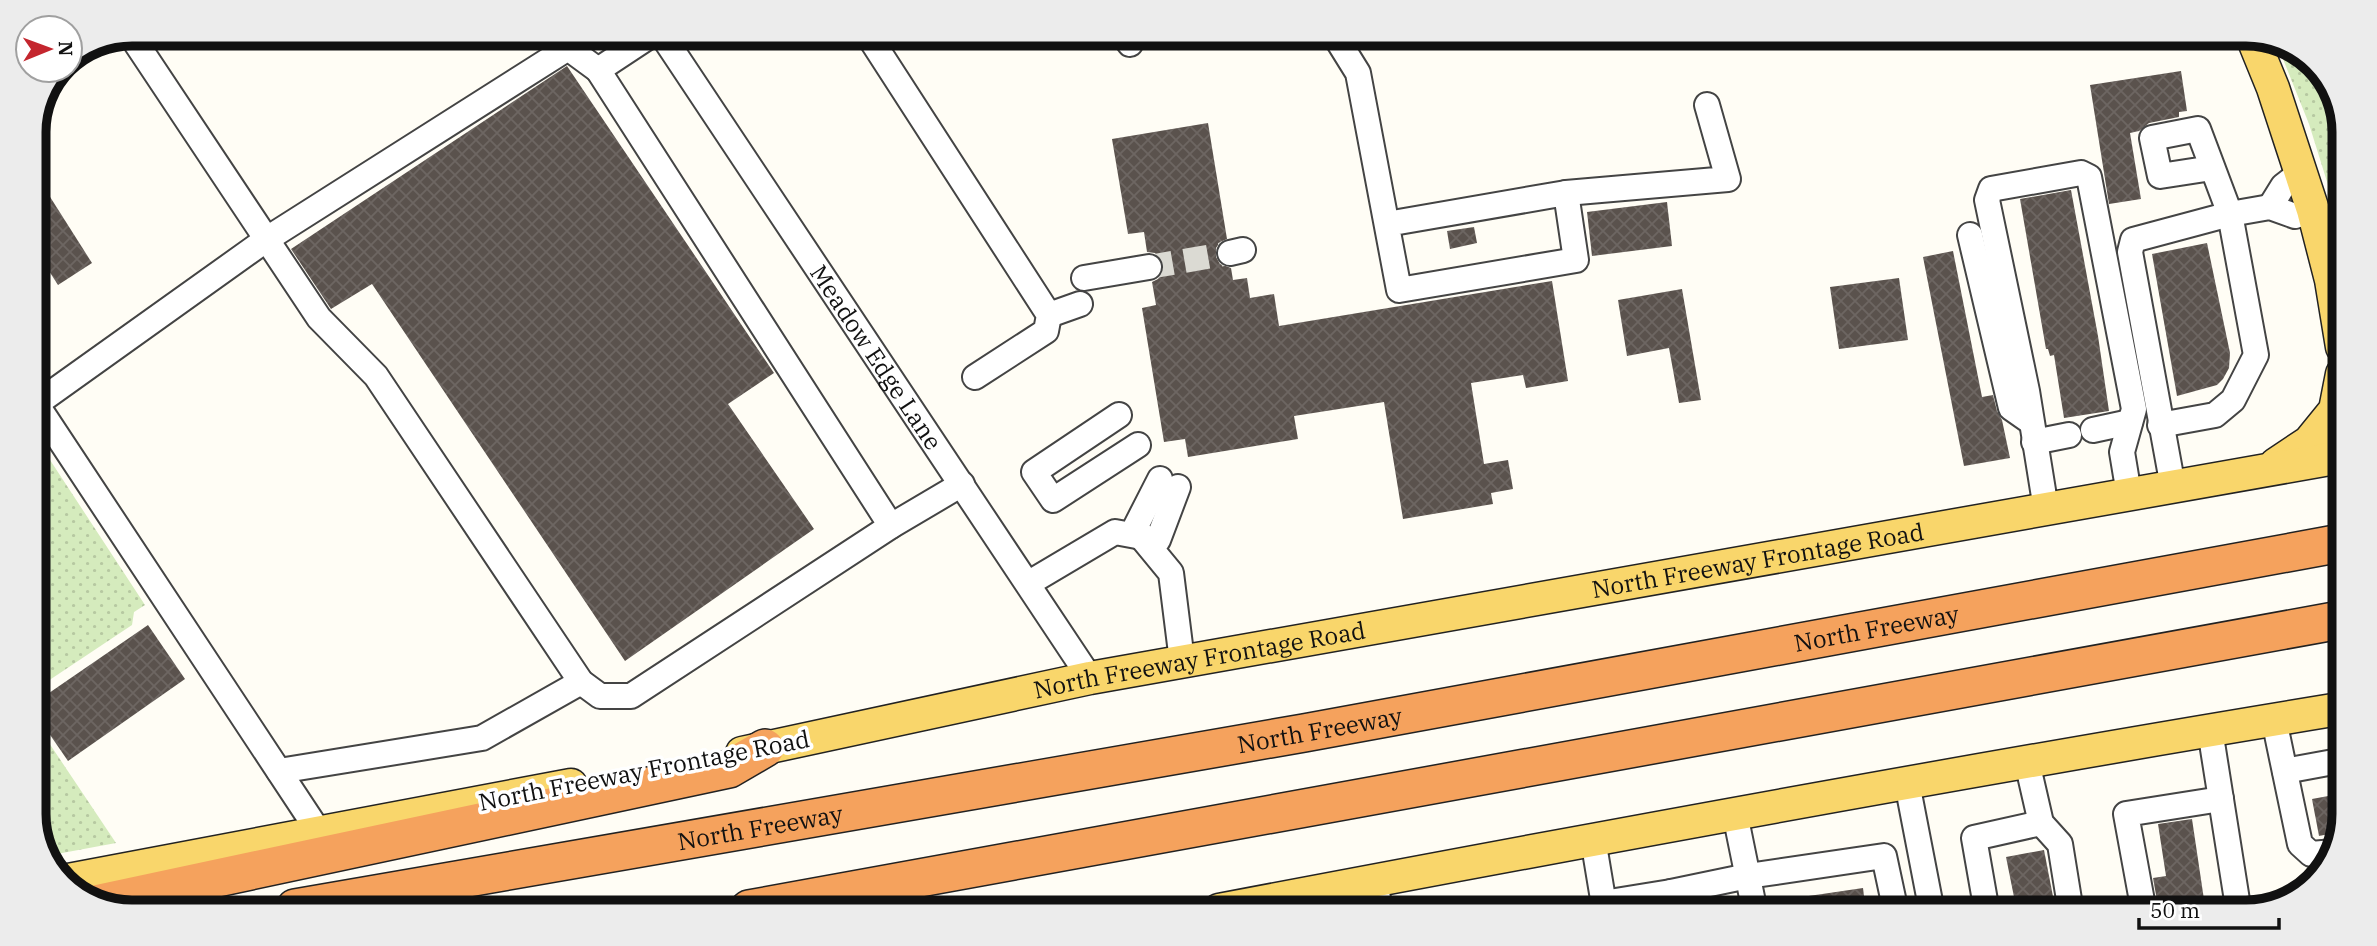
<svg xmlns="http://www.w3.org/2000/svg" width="2377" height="946" viewBox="0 0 2377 946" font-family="'IBM Plex Serif',serif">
<defs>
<pattern id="grass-dots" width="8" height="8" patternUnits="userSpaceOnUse" patternTransform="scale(1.75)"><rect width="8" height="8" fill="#d5ebbd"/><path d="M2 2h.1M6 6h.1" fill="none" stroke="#b6c8a1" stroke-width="1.8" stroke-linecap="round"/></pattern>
<pattern id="forest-firs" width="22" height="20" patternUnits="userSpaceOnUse" patternTransform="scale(1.75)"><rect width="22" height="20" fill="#b9dc9c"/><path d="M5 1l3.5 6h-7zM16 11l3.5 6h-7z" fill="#9ebc85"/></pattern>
<pattern id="building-cross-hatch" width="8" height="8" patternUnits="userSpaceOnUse" patternTransform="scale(1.75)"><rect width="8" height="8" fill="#5a524d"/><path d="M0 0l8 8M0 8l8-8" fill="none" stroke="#6d6662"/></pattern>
</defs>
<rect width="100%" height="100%" fill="#fffdf5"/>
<!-- grass -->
<g fill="url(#grass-dots)">
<path d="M2275,39H2278L2312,63L2318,74L2343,149V233L2309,124Z"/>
<path d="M33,434L145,605L134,612L132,625L33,691Z"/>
<path d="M33,719L116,843L46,856L33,822Z"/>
</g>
<!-- forest -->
<path fill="url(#forest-firs)" d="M2312,63L2323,71L2344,124L2343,149Z"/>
<!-- building -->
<g fill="url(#building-cross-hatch)">
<path d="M567,66L774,373L728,404L814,529L625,661L372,284L331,309L291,249Z"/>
<path d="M2181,71L2187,111L2179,112V117L2149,123L2139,131L2130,133L2141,199L2109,204L2090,85Z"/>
<path d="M1208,123L1227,239L1220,242L1216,248V257L1220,264L1231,268L1233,280L1247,278L1250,298L1274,294L1279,326L1552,281L1568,381L1526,388L1523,375L1471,383L1484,464L1508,460L1513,489L1491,493L1493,504L1403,519L1384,402L1294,416L1298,439L1188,457L1185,439L1164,442L1142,308L1156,305L1152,282L1158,279L1163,273V264L1155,253L1147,252L1144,232L1128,234L1112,139Z"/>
<path d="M33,170L92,263L58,285L33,246Z"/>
<path d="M2071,190L2098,336L2109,411L2064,418L2054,355L2050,356L2048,349H2046L2020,199Z"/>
<path d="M1667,202L1672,246L1592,256L1587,212Z"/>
<path d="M1474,227L1477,243L1450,249L1447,231Z"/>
<path d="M2207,243L2230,353L2229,368L2223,379L2217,385L2177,396L2152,254Z"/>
<path d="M1953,251L1982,397L1993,395L1997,411L2002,420L2010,458L1964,466L1923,257Z"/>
<path d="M1899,278L1908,340L1839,349L1830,287Z"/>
<path d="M1682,289L1701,400L1679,403L1669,348L1627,356L1618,300Z"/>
<path d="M148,625L185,679L68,761L33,710V704Z"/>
<path d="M2339,794V832L2319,836L2312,799Z"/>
<path d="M2192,819L2206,913H2170L2169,905L2158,906L2153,878L2166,876L2158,824Z"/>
<path d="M2044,850L2056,912H2017L2006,857Z"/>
<path d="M1863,888L1866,912H1770L1768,902Z"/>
</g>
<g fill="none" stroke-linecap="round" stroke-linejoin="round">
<!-- minor-tunnel -->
<path stroke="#dbdad3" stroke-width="24" stroke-dasharray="24 12" stroke-linecap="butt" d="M1149,267L1230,253"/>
<defs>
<g id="minor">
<path d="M130,34L319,318L376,376L581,682L600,696H631L891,526L962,484"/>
<path d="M651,35L598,70L891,526"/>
<path id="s1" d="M662,35L1090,678"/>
<path d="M868,35L1049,315L1046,331L975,377"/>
<path d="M1124,36L1130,44"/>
<path d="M1335,36L1358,73L1399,290L1576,260L1566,193L1387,224"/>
<path d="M1566,193L1728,179L1707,105"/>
<path d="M2270,207L2283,186L2300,173"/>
<path d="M1970,235L2011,408L2031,422"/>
<path d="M1230,253L1243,250"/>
<path d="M1084,278L1149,267"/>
<path d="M1049,315L1080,304"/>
<path d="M33,399L319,832"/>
<path d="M36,404L267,239L568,48L598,70"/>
<path d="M1119,415L1034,472L1053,500L1138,445"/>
<path d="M2160,425L2215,415L2233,400L2256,355L2230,214L2198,129L2152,138L2160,176L2212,168"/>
<path d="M2093,430L2130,422"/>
<path d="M2034,442L2069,435"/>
<path d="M1160,479L1136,526L1143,539L1171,573L1182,661"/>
<path d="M2173,487L2130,252L2133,240L2230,214L2270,207L2295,216L2313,210"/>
<path d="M2046,509L2027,391L1987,200L1991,189L2081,173L2089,177L2134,409L2122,452L2129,494"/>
<path d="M1029,583L1115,532L1158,540L1178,487"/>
<path d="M2274,720L2300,844L2311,854L2334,852"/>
<path d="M2210,730L2239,913"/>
<path d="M2027,762L2041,823L2060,844L2071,912"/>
<path d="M279,771L482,738L581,682"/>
<path d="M2285,771L2339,761"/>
<path d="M1907,783L1932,912"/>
<path d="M1735,814L1755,912"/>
<path d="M1593,839L1605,911"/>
<path d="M1375,880L1380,911"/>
<path d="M1603,903L1671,892"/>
<path d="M1674,911L1671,892L1748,876L1884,856L1896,912"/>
<path d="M1987,912L1974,838L2041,823"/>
<path d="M2144,912L2126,814L2221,799"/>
</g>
<g id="major">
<path d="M2253,39L2273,88L2313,210L2331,280L2342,347"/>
<path d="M2276,464L2309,442L2335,410L2342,374"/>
<path id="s2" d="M742,753L1090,678L2341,457"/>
<path d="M63,881L571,785"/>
<path d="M1219,910C1592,839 1965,770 2339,709"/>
</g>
<g id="highway">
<path d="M95,904L729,769L765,748"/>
<path id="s3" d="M295,908L1304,733L2341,543"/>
<path d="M749,909L2340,620"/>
</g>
</defs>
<!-- minor casing -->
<use href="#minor" stroke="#444" stroke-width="28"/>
<!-- major casing -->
<use href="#major" stroke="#222" stroke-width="35"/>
<!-- highway casing -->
<use href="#highway" stroke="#222" stroke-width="40"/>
<!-- minor -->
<use href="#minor" stroke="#fff" stroke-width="24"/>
<!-- major -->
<use href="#major" stroke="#f9d66b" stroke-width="32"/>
<!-- highway -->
<use href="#highway" stroke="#f5a25d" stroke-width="37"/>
</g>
<g text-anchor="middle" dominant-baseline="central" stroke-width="7" stroke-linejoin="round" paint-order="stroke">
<!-- street labels -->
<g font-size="24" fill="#111" stroke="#fff">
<text stroke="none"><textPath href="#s1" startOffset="387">Meadow Edge Lane</textPath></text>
<text stroke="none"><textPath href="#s2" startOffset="1034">North Freeway Frontage Road</textPath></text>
<text stroke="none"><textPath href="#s3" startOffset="1606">North Freeway</textPath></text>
<text stroke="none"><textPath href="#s2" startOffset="467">North Freeway Frontage Road</textPath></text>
<text stroke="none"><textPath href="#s3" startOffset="1040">North Freeway</textPath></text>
<text transform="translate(644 770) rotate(-11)">North Freeway Frontage Road</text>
<text stroke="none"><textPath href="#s3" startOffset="472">North Freeway</textPath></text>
</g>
</g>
<!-- crop -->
<path d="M0 0H2377V946H0ZM132 46H2246A86 86 0 0 1 2332 132V814A86 86 0 0 1 2246 900H132A86 86 0 0 1 46 814V132A86 86 0 0 1 132 46Z" fill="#ececec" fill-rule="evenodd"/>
<path fill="none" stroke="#111" stroke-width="9" d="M132 46H2246A86 86 0 0 1 2332 132V814A86 86 0 0 1 2246 900H132A86 86 0 0 1 46 814V132A86 86 0 0 1 132 46Z"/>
<!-- north arrow -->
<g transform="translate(49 49) rotate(89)"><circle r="33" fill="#ffffff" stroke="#a0a0a0" stroke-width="2"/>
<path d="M0-5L12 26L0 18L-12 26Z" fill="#c4262e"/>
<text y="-10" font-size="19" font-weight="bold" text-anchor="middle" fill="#111111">N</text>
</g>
<!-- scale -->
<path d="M2139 918v10h140v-10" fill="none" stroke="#111111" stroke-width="3.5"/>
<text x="2150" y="918" font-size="21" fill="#111111" stroke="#ffffff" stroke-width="5" paint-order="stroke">50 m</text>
</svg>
